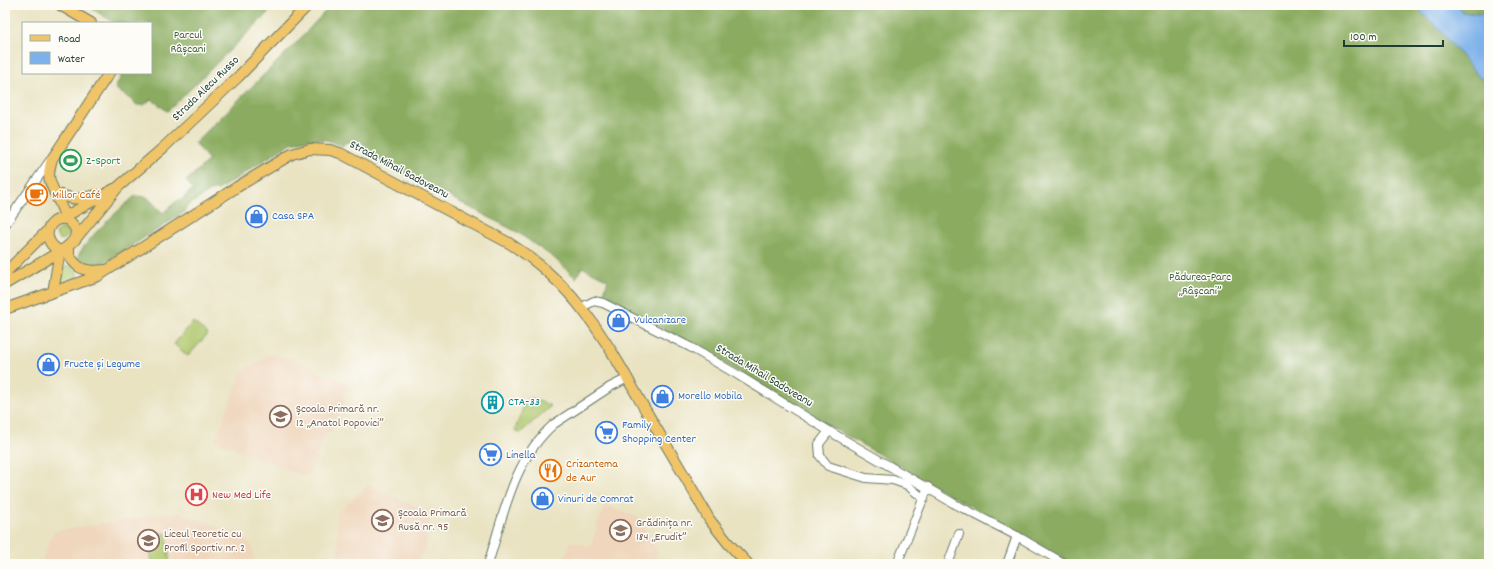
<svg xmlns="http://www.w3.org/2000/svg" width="1494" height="569" viewBox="0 0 1494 569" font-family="Dekko,sans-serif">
<rect width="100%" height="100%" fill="#fdfcf7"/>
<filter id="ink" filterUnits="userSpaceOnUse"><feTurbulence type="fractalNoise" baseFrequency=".025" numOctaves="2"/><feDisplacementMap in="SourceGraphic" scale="8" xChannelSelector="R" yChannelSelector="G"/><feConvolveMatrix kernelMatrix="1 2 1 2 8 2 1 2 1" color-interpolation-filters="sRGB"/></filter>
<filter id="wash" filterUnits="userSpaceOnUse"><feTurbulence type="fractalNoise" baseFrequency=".012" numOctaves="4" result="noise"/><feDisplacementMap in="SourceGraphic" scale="16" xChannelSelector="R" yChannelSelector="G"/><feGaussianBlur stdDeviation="0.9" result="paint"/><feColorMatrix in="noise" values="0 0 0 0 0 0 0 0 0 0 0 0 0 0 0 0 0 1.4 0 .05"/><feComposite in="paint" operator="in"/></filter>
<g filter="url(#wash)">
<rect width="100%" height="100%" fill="#e9e3c2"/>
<!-- built -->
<g fill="#efd6bc">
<path d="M269,355L294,359L348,385L343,397L345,399L331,433L327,432L308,476L300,475L215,440L241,373Z"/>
<path d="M368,486L432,513L426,538L427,539L425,548L415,564H339L336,514Z"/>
<path d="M604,505L639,518L657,552L655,564H564L570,541L591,547Z"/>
<path d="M180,513L242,536L252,546L255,564H41L53,533L58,531L160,514Z"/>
</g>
<!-- green -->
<g fill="#afc76c" stroke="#678250">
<circle cx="62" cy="234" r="5.5"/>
<path d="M70,265C75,269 79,271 76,278L63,284L59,282L60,269Z"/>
<path d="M193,322L208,334L188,356L174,344Z"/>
<path d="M531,398L551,406L520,433L517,432L515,430L525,402Z"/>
<path d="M166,533L170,564H152L149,535Z"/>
</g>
<!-- forest -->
<g fill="#8bac60" stroke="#55744a">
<path d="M86,5H276L169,110L167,111L151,99L144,105H137C130,98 122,94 115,88L123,73H151V23H115Z"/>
<path d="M331,5H1418L1422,13L1438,27L1479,77L1489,82V564H1071L826,424L688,342L608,300L603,295L608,280L582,267L576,278L554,258L517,232L362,151L365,145L353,138L350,143L345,142L343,146L327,140L309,139L291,143L218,190H212L187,206L185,212L107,261C96,265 87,267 77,259C82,242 121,208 135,196L147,197L163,213L178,200L180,201L193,189L186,181L209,160L195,143L298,41Z"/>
<path d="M1458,5H1489V15L1461,12Z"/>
</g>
<!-- water -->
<path fill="#7db1ea" stroke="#4e778f" d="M1418,5H1458L1462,12L1489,15V50L1486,53L1489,61V82L1479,77L1438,28L1422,13Z"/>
</g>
<g filter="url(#ink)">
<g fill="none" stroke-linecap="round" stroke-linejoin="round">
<defs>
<g id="minor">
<path d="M5,225L51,159"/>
<path d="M582,307L594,301L603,303L690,347L738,375L829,431L953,503L1017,536L1065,564"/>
<path d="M829,431L819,444L820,456L828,466L866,478L893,480L907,485L924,499"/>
<path d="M488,564C504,514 513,460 554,424L610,387L628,378"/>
<path d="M897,564L928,487"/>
<path d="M948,564L959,534"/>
<path d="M1007,564L1017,536"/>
</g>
<g id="major">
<path d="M60,5L91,23"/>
<path d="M55,193C74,200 76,200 96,195"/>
<path d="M61,219L114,189"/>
<path d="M73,242L118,187L163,148L238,77L308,5"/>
<path d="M69,245V255C78,271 88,272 104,270"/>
<path d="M60,251C56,249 52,246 50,242C43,230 53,217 66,219"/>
<path d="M5,273L48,230"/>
<path d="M5,284L64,249C70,245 76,240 76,232C76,225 69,222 66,217C63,212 61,205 58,200C50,181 46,180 52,159L109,73"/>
<path d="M53,292L60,251"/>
<path d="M5,309L98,276L237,187L292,154L310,149L330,150L340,153L509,243C577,285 608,344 646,411C667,447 689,482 709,519L728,543L748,564"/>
</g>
</defs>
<!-- minor casing -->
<use href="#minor" stroke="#676" stroke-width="10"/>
<!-- major casing -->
<use href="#major" stroke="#676" stroke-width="12"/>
<!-- minor -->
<use href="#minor" stroke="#fff" stroke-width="8"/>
<!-- major -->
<use href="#major" stroke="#f0c469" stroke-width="10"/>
</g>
</g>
<!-- icons -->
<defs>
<symbol id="stadium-ring" viewBox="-11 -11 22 22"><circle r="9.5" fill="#fdfcf7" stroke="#2e9e5b" stroke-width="1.5"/><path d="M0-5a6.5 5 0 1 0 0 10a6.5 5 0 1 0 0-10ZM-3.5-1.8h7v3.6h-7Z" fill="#2e9e5b"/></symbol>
<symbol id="cafe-ring" viewBox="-11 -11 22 22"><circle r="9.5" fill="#fdfcf7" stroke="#e8710a" stroke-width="1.5"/><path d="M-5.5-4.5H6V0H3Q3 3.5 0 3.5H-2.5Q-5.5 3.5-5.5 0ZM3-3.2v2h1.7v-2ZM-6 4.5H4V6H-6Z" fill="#e8710a"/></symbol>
<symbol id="shop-ring" viewBox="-11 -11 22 22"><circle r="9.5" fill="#fdfcf7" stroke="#3f7fe0" stroke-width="1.5"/><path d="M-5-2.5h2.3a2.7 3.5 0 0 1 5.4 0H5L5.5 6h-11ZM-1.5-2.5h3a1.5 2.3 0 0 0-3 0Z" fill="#3f7fe0"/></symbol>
<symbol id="building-ring" viewBox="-11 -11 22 22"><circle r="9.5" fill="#fdfcf7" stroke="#0f9aa8" stroke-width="1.5"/><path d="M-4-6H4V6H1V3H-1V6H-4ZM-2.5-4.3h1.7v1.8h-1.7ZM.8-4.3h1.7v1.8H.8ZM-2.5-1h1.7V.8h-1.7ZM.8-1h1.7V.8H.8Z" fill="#0f9aa8"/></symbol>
<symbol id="school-ring" viewBox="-11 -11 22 22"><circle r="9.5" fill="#fdfcf7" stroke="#8d6e63" stroke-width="1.5"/><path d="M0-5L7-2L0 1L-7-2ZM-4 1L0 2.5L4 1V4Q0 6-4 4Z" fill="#8d6e63"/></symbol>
<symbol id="supermarket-ring" viewBox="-11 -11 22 22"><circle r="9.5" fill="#fdfcf7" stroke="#3f7fe0" stroke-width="1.5"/><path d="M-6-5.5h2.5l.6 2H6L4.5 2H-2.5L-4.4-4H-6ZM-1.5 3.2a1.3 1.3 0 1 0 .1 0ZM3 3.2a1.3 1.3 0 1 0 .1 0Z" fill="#3f7fe0"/></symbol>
<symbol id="restaurant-ring" viewBox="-11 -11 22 22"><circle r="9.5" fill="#fdfcf7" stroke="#e8710a" stroke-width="1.5"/><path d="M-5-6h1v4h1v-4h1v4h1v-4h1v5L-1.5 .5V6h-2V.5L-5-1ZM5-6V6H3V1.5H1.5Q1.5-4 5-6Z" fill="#e8710a"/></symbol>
<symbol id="hospital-ring" viewBox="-11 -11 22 22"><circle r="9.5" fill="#fdfcf7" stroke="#e0444e" stroke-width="1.5"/><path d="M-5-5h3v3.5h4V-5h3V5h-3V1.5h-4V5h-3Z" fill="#e0444e"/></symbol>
</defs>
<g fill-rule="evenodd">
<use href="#stadium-ring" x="58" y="148" width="25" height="25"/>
<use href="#cafe-ring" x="24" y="182" width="25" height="25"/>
<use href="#shop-ring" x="244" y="204" width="25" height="25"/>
<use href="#shop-ring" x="606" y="308" width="25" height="25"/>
<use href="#shop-ring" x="36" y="352" width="25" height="25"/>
<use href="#shop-ring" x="650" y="384" width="25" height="25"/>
<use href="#building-ring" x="480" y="390" width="25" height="25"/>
<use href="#school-ring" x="268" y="404" width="25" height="25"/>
<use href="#supermarket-ring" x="594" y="420" width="25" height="25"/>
<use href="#supermarket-ring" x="478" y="442" width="25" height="25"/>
<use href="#restaurant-ring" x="538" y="458" width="25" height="25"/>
<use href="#hospital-ring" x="184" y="482" width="25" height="25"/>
<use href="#shop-ring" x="530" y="486" width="25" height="25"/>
<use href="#school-ring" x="370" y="508" width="25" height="25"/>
<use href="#school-ring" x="608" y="518" width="25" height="25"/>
<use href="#school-ring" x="136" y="528" width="25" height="25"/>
</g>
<g text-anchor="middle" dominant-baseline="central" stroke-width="3" stroke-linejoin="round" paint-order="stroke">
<!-- park labels -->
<g font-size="12" fill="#436042" stroke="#fdfcf7">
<text x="188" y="35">Parcul<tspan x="188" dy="14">Râșcani</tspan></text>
<text x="1200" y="277">Pădurea-Parc<tspan x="1200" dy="14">„Râșcani”</tspan></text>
</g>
<!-- street labels -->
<g font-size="12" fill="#1f3d34" stroke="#fdfcf7">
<text transform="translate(206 89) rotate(-44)">Strada Alecu Russo</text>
<text transform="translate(399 170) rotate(28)">Strada Mihail Sadoveanu</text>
<text transform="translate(764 376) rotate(31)">Strada Mihail Sadoveanu</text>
</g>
<!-- leisure labels -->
<g font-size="12" fill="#27864d" stroke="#fdfcf7" text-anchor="start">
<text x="86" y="161">Z-Sport</text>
</g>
<!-- food labels -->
<g font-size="12" fill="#c56008" stroke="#fdfcf7" text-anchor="start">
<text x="52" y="195">Millor Café</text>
<text x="566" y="464">Crizantema<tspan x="566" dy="14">de Aur</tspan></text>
</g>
<!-- shop labels -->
<g font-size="12" fill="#366cbe" stroke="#fdfcf7" text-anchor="start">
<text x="272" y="216">Casa SPA</text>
<text x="634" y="320">Vulcanizare</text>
<text x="64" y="364">Fructe și Legume</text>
<text x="678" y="396">Morello Mobila</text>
<text x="622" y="425">Family<tspan x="622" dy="14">Shopping Center</tspan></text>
<text x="506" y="455">Linella</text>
<text x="558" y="499">Vinuri de Comrat</text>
</g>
<!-- culture labels -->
<g font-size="12" fill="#0d838f" stroke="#fdfcf7" text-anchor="start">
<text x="508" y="402">CTA-33</text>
</g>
<!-- education labels -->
<g font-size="12" fill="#785e54" stroke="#fdfcf7" text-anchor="start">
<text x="296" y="409">Școala Primară nr.<tspan x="296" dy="14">12 „Anatol Popovici”</tspan></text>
<text x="398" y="513">Școala Primară<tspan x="398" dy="14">Rusă nr. 95</tspan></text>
<text x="636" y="523">Grădinița nr.<tspan x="636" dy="14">184 „Erudit”</tspan></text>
<text x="164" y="534">Liceul Teoretic cu<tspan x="164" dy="14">Profil Sportiv nr. 2</tspan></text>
</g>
<!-- health labels -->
<g font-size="12" fill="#be3a42" stroke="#fdfcf7" text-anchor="start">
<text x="212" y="495">New Med Life</text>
</g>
</g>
<!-- margin -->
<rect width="1494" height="569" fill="none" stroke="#fdfcf7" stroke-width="20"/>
<!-- legend -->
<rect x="22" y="22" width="130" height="52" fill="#fdfcf7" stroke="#a4b0a9"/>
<rect x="30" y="35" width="20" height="6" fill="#f0c469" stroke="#a4b0a9"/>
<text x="58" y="42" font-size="12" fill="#1f3d34">Road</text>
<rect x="30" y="52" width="20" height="12" fill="#7db1ea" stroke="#a4b0a9"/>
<text x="58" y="62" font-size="12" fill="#1f3d34">Water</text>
<!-- scale -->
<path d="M1344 40v6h99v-6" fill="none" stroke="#1f3d34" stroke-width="2"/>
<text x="1350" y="40" font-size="12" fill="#1f3d34" stroke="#fdfcf7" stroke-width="3" paint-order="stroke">100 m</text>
</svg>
